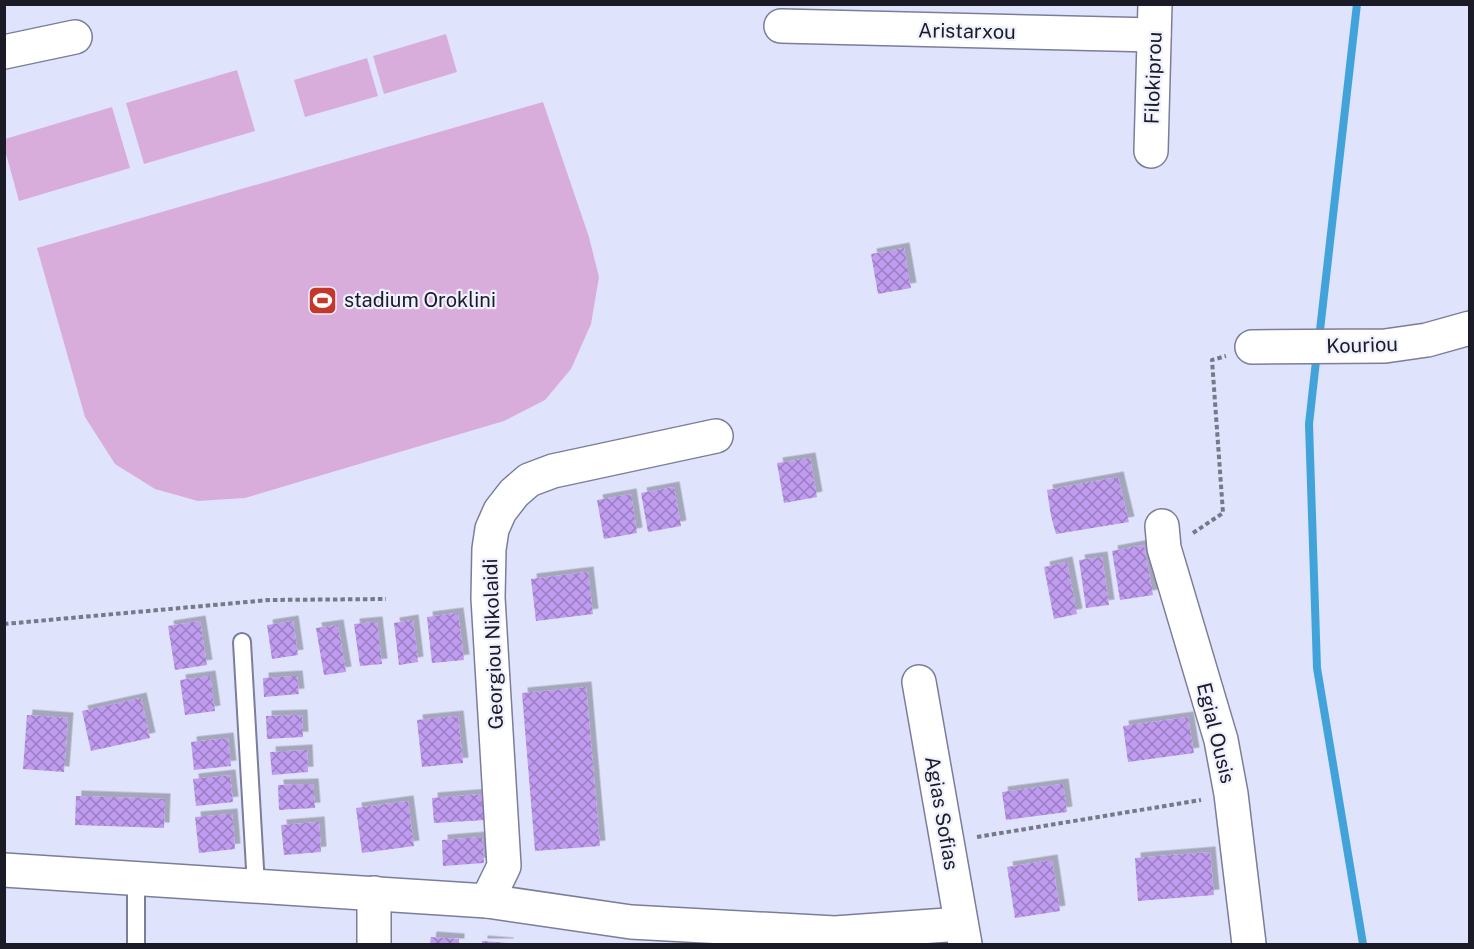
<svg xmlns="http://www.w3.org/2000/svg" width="1474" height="949" viewBox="0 0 1474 949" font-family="'Public Sans',sans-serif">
<defs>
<pattern id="building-cross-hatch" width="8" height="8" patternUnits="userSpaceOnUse" patternTransform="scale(1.5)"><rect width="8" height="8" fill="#c09cf0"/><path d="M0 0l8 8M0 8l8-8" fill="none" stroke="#9b7ec2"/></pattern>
<filter id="shadow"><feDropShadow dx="5.5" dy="-5.5" stdDeviation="0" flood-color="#0004"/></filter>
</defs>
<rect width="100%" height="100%" fill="#e0e3fc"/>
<!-- pitch -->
<g fill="#d9addb">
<path d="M446,34L457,72L384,94L373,56Z"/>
<path d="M367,58L378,96L305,117L294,80Z"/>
<path d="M237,70L255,131L144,164L126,103Z"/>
<path d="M543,102L589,237L599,277L591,324L571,369L545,400L504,421L245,498L198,501L155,489L115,464L85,417L37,248Z"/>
<path d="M112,107L130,168L19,201L5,150V139Z"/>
</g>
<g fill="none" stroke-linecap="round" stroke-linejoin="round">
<!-- stream -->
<g stroke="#42a3db" stroke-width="8">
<path d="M1319,339L1357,4"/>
<path d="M1317,352L1309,424L1317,668L1363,944"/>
</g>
</g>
<!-- building -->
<g fill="url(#building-cross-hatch)" filter="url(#shadow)">
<path d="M904,248L911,288L878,294L871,254Z"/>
<path d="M810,458L817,497L784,503L777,463Z"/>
<path d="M1118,477L1129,522L1056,534L1051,516L1047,490Z"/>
<path d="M674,487L681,526L648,532L641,493Z"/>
<path d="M631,494L637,533L604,539L597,500Z"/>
<path d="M1144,545L1153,595L1120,600L1112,551Z"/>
<path d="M1102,557L1109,605L1086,608L1079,560Z"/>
<path d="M1067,562L1077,614L1054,619L1044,567Z"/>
<path d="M588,572L593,614L536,621L531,579Z"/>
<path d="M458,613L464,660L432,663L427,617Z"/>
<path d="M413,620L418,662L399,665L394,623Z"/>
<path d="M200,621L207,665L175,670L168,626Z"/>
<path d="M293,621L298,655L272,659L267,625Z"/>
<path d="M377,622L382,664L360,666L354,624Z"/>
<path d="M338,625L346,672L324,675L316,628Z"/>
<path d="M210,676L215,711L185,715L180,680Z"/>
<path d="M297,676L299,694L264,697L263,678Z"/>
<path d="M586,687L600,846L535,851L522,693Z"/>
<path d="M141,698L150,738L91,751L82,711Z"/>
<path d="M27,715L68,718L64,772L23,769Z"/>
<path d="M302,715L303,737L267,739L266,716Z"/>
<path d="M458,716L463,763L422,767L417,720Z"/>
<path d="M1188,717L1194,753L1128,762L1123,726Z"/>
<path d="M228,738L231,766L194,770L191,742Z"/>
<path d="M307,750L308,772L272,775L270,752Z"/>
<path d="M230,775L233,802L196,806L193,779Z"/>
<path d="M313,784L315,808L279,810L278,785Z"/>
<path d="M1063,784L1067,812L1006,820L1002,792Z"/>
<path d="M484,794L486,820L434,823L432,798Z"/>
<path d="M76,796L165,799L164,828L75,825Z"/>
<path d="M408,801L414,846L362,853L356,808Z"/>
<path d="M232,814L235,849L199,853L195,817Z"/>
<path d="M319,822L321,852L284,855L281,825Z"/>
<path d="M482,837L484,863L443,866L442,840Z"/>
<path d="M1210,852L1214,895L1138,901L1135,858Z"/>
<path d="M1052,860L1060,911L1015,918L1007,867Z"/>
<path d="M431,937L459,939V944H430Z"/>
<path d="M482,941L508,943V944H482Z"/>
</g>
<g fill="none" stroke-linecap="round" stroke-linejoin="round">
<defs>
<g id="lane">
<path d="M242,642L256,886"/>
<path d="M136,878V944"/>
</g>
<g id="street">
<path d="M781,26L1154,35"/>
<path d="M4,52L75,37"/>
<path d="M1151,151L1155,4"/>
<path d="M1252,347L1385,346L1427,340L1470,328"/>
<path d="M1162,526L1164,548L1221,740L1231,794L1249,944"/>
<path d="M919,682L965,944"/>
<path d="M4,870L487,901L631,922L835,933L961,924"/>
<path d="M374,893V944"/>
<path d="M487,901L504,866L488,598L489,549L492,529L500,511L514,493L529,480L553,471L716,436"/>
</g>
</defs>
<!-- lane casing -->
<use href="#lane" stroke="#7b7d9a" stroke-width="20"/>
<!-- street casing -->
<use href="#street" stroke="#7b7d9a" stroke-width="36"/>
<!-- path -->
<g stroke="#77798b" stroke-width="4" stroke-dasharray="4.5 3" stroke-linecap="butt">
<path d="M1193,533L1223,513L1212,360L1226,356"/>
<path d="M4,624L269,600L386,599"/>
<path d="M977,837L1201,800"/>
</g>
<!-- lane -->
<use href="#lane" stroke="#fff" stroke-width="16"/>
<!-- street -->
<use href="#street" stroke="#fff" stroke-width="33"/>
</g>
<!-- icons -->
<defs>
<symbol id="stadium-square" viewBox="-11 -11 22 22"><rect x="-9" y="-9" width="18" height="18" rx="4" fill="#c43729" stroke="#f0f1fe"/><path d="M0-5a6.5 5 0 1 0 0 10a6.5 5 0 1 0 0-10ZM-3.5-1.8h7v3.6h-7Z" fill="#fff"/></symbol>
</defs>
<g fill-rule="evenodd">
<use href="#stadium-square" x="306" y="284" width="33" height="33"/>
</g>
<g text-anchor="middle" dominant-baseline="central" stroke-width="4.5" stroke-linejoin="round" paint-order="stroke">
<!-- street labels -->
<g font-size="20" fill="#1a1b26" stroke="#f0f1fe">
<text transform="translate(967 31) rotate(1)">Aristarxou</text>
<text transform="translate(1153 78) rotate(-88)">Filokiprou</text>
<text transform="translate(1362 345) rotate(-2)">Kouriou</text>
<text transform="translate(493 644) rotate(-92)">Georgiou Nikolaidi</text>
<text transform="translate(1216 733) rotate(76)">Egial Ousis</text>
<text transform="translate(942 813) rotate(80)">Agias Sofias</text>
</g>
<!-- poi labels -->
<g font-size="20" fill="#1a1b26" stroke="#f0f1fe" text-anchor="start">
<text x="344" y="300">stadium Oroklini</text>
</g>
</g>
<!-- border -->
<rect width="1474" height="949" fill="none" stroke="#1a1b26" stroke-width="12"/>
</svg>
